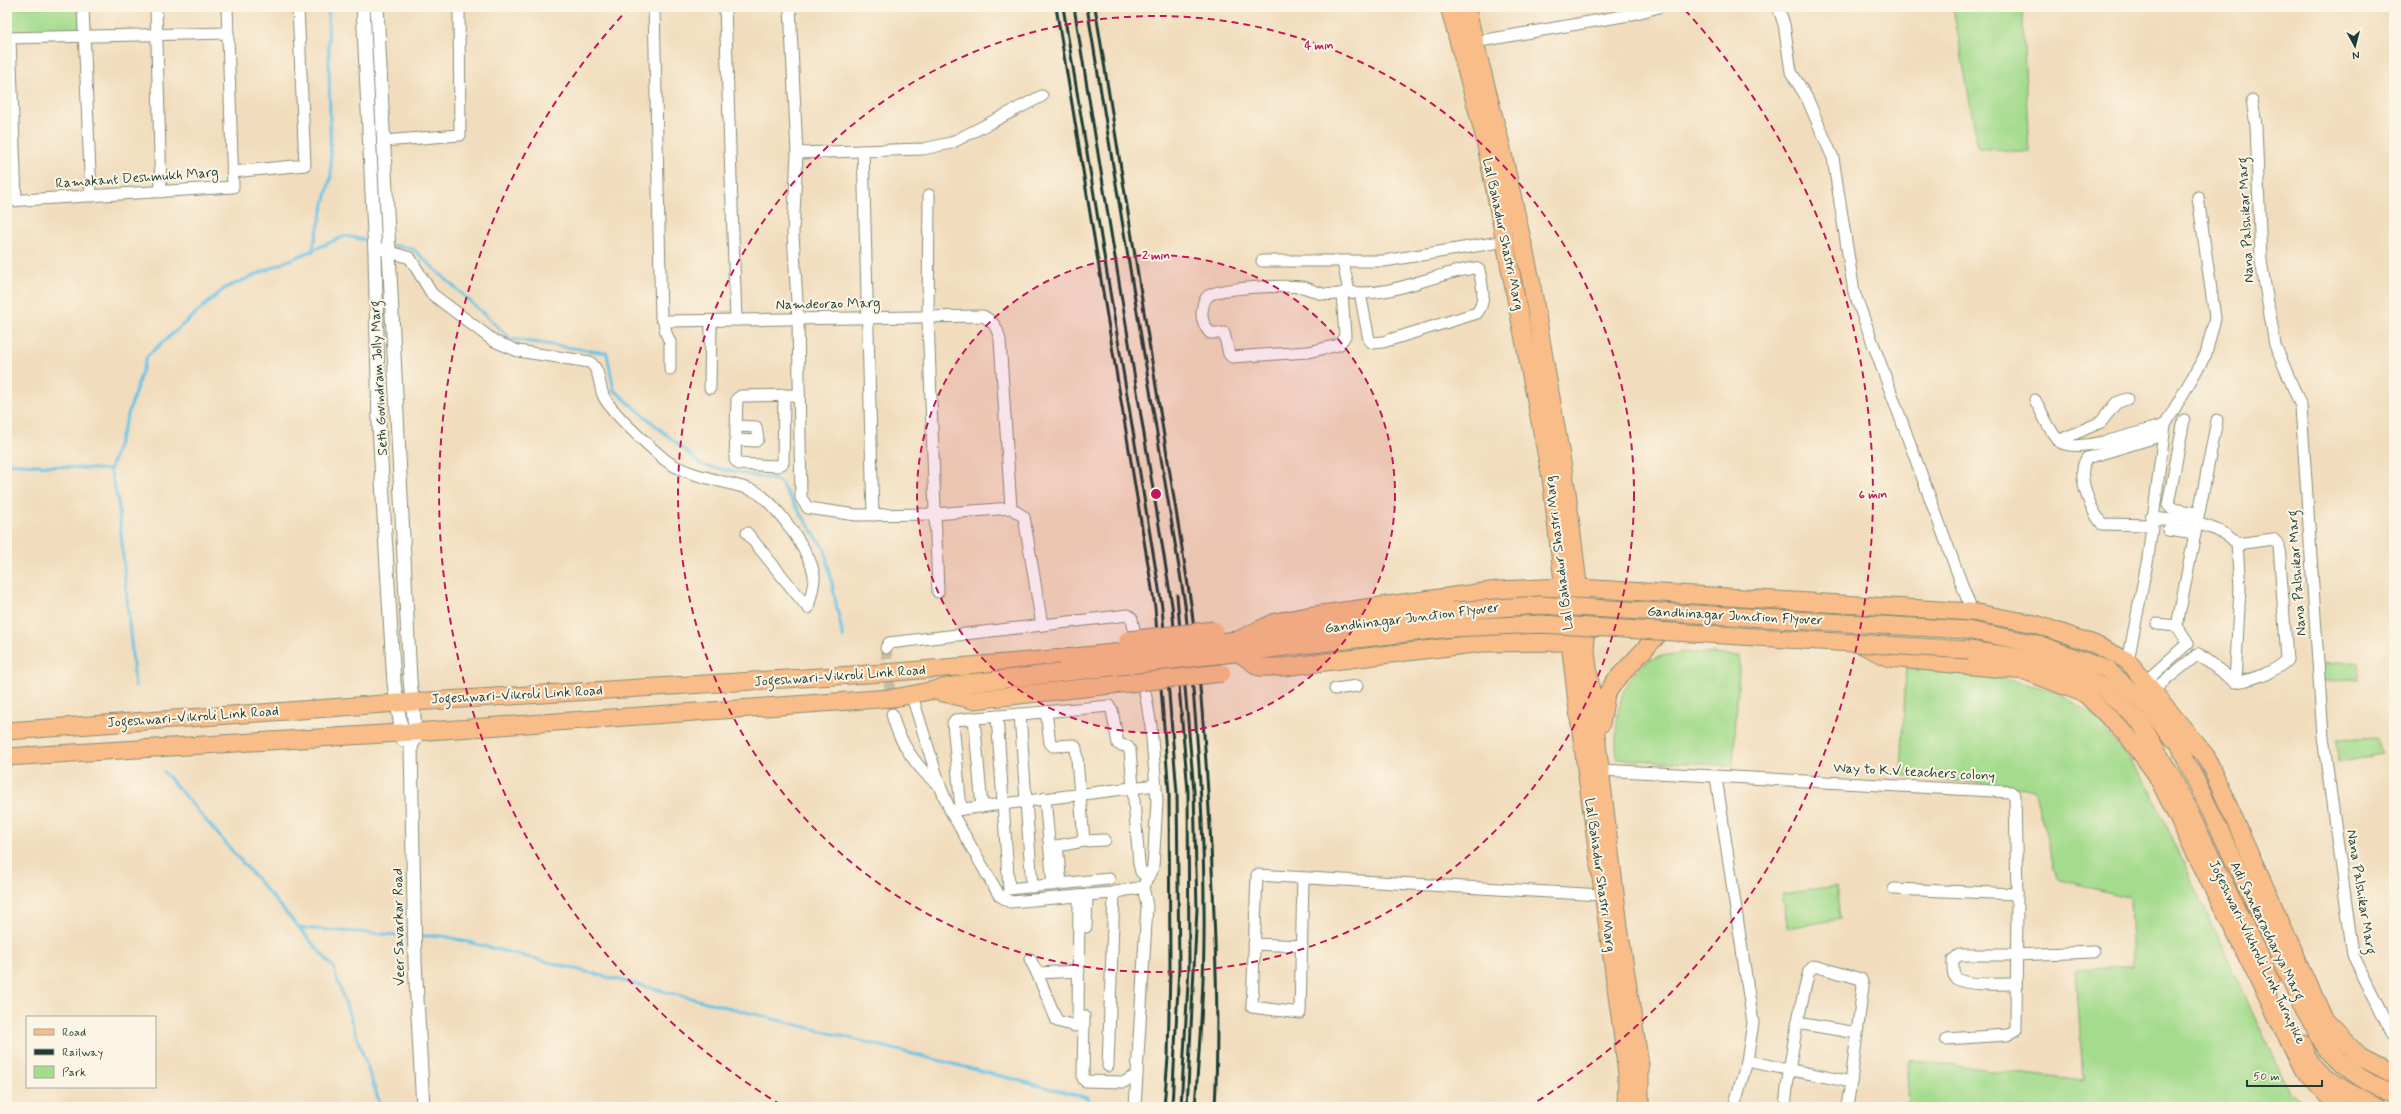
<svg xmlns="http://www.w3.org/2000/svg" width="2401" height="1114" viewBox="0 0 2401 1114" font-family="Mynerve,sans-serif">
<rect width="100%" height="100%" fill="#fcf5e5"/>
<filter id="ink" filterUnits="userSpaceOnUse"><feTurbulence type="fractalNoise" baseFrequency=".025" numOctaves="2"/><feDisplacementMap in="SourceGraphic" scale="8" xChannelSelector="R" yChannelSelector="G"/><feConvolveMatrix kernelMatrix="1 2 1 2 8 2 1 2 1" color-interpolation-filters="sRGB"/></filter>
<filter id="wash" filterUnits="userSpaceOnUse"><feTurbulence type="fractalNoise" baseFrequency=".012" numOctaves="4" result="noise"/><feDisplacementMap in="SourceGraphic" scale="16" xChannelSelector="R" yChannelSelector="G"/><feGaussianBlur stdDeviation="0.9" result="paint"/><feColorMatrix in="noise" values="0 0 0 0 0 0 0 0 0 0 0 0 0 0 0 0 0 1.4 0 .05"/><feComposite in="paint" operator="in"/></filter>
<g filter="url(#wash)">
<rect width="100%" height="100%" fill="#f1ddbd"/>
<!-- green -->
<g fill="#a4db8d" stroke="#628c60">
<path d="M7,7H83L85,36L7,38Z"/>
<path d="M1953,7H2022L2029,152L1978,148Z"/>
<path d="M1684,652L1740,656L1733,766L1617,759C1614,727 1616,680 1648,661C1657,655 1673,655 1684,652Z"/>
<path d="M2359,662L2360,680L2324,681L2323,664Z"/>
<path d="M1906,666L1997,677L2055,691L2095,717L2147,783L2289,1091L2310,1107H1909L1907,1072L1909,1060L2083,1081L2076,969L2133,967L2130,898L2057,879L2034,789L1901,775Z"/>
<path d="M2376,738L2381,754L2337,763V740Z"/>
<path d="M1836,886L1840,919L1788,928L1782,894Z"/>
</g>
<g fill="none" stroke-linecap="round" stroke-linejoin="round">
<!-- stream -->
<g stroke="#68c2e6" stroke-width="3">
<path d="M392,245L413,249L511,339L607,353L614,390L702,465L779,481L825,550L843,637"/>
<path d="M312,252L331,176L328,7"/>
<path d="M7,463L110,470L118,501L135,686"/>
<path d="M110,470L147,356L225,288L345,236L371,241"/>
<path d="M164,772L333,967L381,1107"/>
<path d="M301,928L411,936"/>
<path d="M417,936H444L1088,1098L1090,1107"/>
</g>
</g>
</g>
<g filter="url(#ink)">
<g fill="none" stroke-linecap="round" stroke-linejoin="round">
<!-- minor-tunnel -->
<path stroke="#c7bda2" stroke-width="11" stroke-dasharray="11 5.5" stroke-linecap="butt" d="M886,648L892,714"/>
<defs>
<g id="minor">
<path d="M83,7L91,196"/>
<path d="M156,7L161,192"/>
<path d="M654,7L661,318L664,321H669L983,316C994,322 997,327 1000,340L1011,508L1024,517L1042,625"/>
<path d="M725,7L736,320"/>
<path d="M790,7L797,153L793,233L798,320L801,498L808,508L856,515L935,514L1011,508"/>
<path d="M1778,7L1784,24L1791,72L1807,98L1833,158L1854,292L1972,612"/>
<path d="M7,38L228,33"/>
<path d="M10,38L16,201"/>
<path d="M1469,43L1629,15L1659,7"/>
<path d="M2252,101L2256,125L2261,261L2275,345L2301,406L2323,737L2353,955L2394,1038"/>
<path d="M383,141L460,135L459,7"/>
<path d="M863,151L873,515"/>
<path d="M797,153L923,149L951,143L1042,96"/>
<path d="M232,172L305,165L298,7"/>
<path d="M929,195L928,318L938,592"/>
<path d="M7,201L233,187L227,7"/>
<path d="M381,249L410,258L432,294L494,341L518,351L590,362C601,372 598,382 603,395C610,412 649,446 664,459C684,476 727,481 752,490C773,498 811,553 814,575C815,584 810,598 808,608L747,533"/>
<path d="M1262,261H1384L1506,241"/>
<path d="M1349,292C1392,298 1433,273 1475,268L1479,270C1482,285 1487,300 1477,313L1383,342L1373,343L1369,340L1360,293"/>
<path d="M1342,293L1345,336L1339,345L1308,352L1232,357L1229,354L1224,333H1210C1204,326 1200,316 1203,307C1203,304 1205,299 1208,296C1220,287 1285,285 1302,287C1308,288 1313,291 1319,293C1328,296 1340,294 1349,292L1343,262"/>
<path d="M664,321L666,333L670,342V369"/>
<path d="M710,388L711,321"/>
<path d="M784,395L783,463L778,466L739,464L735,460L737,399L741,396L798,395"/>
<path d="M2035,400C2042,412 2048,429 2058,440C2072,457 2144,430 2165,425"/>
<path d="M2184,420L2168,505L2172,509L2198,513"/>
<path d="M736,440L756,441L758,439L756,427L736,426"/>
<path d="M2058,441L2101,422L2116,403L2127,399"/>
<path d="M2151,518C2179,520 2218,523 2237,544"/>
<path d="M2151,525L2102,524C2091,510 2075,475 2087,458L2163,435"/>
<path d="M2168,530L2195,534"/>
<path d="M2157,624L2177,626"/>
<path d="M886,648L889,643L1128,615L1132,619L1151,726L1157,801L1153,867L1143,887L1147,906L1135,1107"/>
<path d="M2128,661L2148,558L2165,425L2206,354L2215,318L2198,197"/>
<path d="M2145,682L2188,643L2177,626L2217,420"/>
<path d="M1335,689L1357,686"/>
<path d="M2152,691L2198,654L2235,682C2252,680 2275,672 2287,660L2279,545L2273,539L2237,544L2240,588L2235,682"/>
<path d="M912,696L940,786L950,810L999,895L1010,902L1111,893L1143,887"/>
<path d="M1046,712L1050,743L1053,746L1074,745L1076,748L1084,841L1057,846L1061,884"/>
<path d="M892,714C898,741 918,770 940,786"/>
<path d="M1020,714L1032,887"/>
<path d="M997,716L1009,889L1109,879"/>
<path d="M974,718L982,807"/>
<path d="M1601,770L2011,792L2015,796L2017,894L2016,1030L2007,1035L1946,1039"/>
<path d="M1716,777L1753,1023L1747,1061L1734,1107"/>
<path d="M1045,798L1053,885"/>
<path d="M961,809L953,723L955,720L1109,706L1112,710L1118,744L1128,747L1130,750L1139,864L1141,872L1148,878"/>
<path d="M955,810L1156,785"/>
<path d="M1084,841L1105,840"/>
<path d="M1303,878L1300,1013L1252,1007L1257,875L1602,895"/>
<path d="M1894,889L2017,894"/>
<path d="M1086,927L1087,895"/>
<path d="M1254,944L1302,946"/>
<path d="M1030,959L1037,973"/>
<path d="M1079,971L1037,973L1057,1021L1075,1026L1078,1024L1079,896"/>
<path d="M2015,984C2003,984 1964,986 1956,978C1952,974 1953,966 1953,960L1959,955H2015L2094,952"/>
<path d="M1084,1016L1083,1078L1085,1081L1124,1082L1137,1075"/>
<path d="M1797,1023L1857,1033"/>
<path d="M1747,1061L1851,1082L1847,1107"/>
<path d="M1108,1066L1114,893"/>
<path d="M1785,1107C1789,1061 1798,1016 1809,971L1814,966L1861,979L1863,986L1851,1082"/>
</g>
<g id="tertiary">
<path d="M363,7L375,254L379,425L385,534L394,683L403,740"/>
<path d="M377,7L410,680L416,737L411,746L415,962L423,1107"/>
</g>
<g id="primary">
<path d="M1449,7L1484,135L1551,478L1577,703L1621,1024L1627,1074L1626,1107"/>
<path d="M1466,7L1501,145L1531,280L1567,492L1620,935L1640,1065V1107"/>
<path d="M1626,621L1723,627"/>
<path d="M1967,630L2038,644L2108,670L2151,709L2171,738"/>
<path d="M1254,638L1453,611"/>
<path d="M1217,642L1238,640L1275,622L1307,616L1498,590L1563,587L1972,612L2036,624L2094,644L2128,661L2206,756L2325,1021L2360,1057L2387,1071L2394,1073"/>
<path d="M1858,643L1889,658L2025,671L2085,694L2127,735L2156,774L2304,1071L2331,1101L2343,1107"/>
<path d="M1969,650L2043,661L2101,686L2140,722L2172,777L2271,980"/>
<path d="M1239,653L1259,667H1284L1482,643L1570,642L1602,623"/>
<path d="M1217,655L1451,628"/>
<path d="M935,691L973,700"/>
<path d="M2169,720L2186,760L2318,1036C2340,1063 2359,1083 2394,1092"/>
<path d="M1601,724L1606,695L1615,681L1669,623"/>
<path d="M7,731L412,702L884,673L1065,658"/>
<path d="M7,757L415,732L892,698C919,695 944,686 970,683"/>
<path d="M2303,1045C2319,1079 2346,1092 2379,1107"/>
</g>
</defs>
<!-- minor casing -->
<use href="#minor" stroke="#888d78" stroke-width="13"/>
<!-- tertiary casing -->
<use href="#tertiary" stroke="#888d78" stroke-width="15"/>
<!-- primary casing -->
<use href="#primary" stroke="#888d78" stroke-width="19"/>
<!-- minor -->
<use href="#minor" stroke="#fff" stroke-width="11"/>
<!-- tertiary -->
<use href="#tertiary" stroke="#fff" stroke-width="13"/>
<!-- primary -->
<use href="#primary" stroke="#f8bd88" stroke-width="17"/>
<!-- rail -->
<g stroke="#1f3d34" stroke-width="3">
<path d="M1056,7L1155,607L1169,794L1170,968L1168,1058L1164,1107"/>
<path d="M1063,7L1162,607L1177,793L1179,967L1172,1107"/>
<path d="M1074,7L1172,605L1188,791L1189,966L1181,1107"/>
<path d="M1087,7L1185,604C1195,705 1204,806 1204,908C1205,974 1200,1041 1195,1107"/>
<path d="M1095,7L1191,604C1203,699 1209,794 1213,890C1216,962 1219,1034 1215,1107"/>
<path d="M1177,595L1194,791L1197,909L1187,1107"/>
</g>
<defs>
<g id="primary-bridge">
<path d="M1453,611L1540,605L1967,630"/>
<path d="M1451,628L1540,624L1969,650"/>
<path d="M1128,640L1214,630"/>
<path d="M1065,658L1217,642"/>
<path d="M970,683L1217,655"/>
<path d="M973,700L1222,673"/>
</g>
</defs>
<!-- primary-bridge casing -->
<use href="#primary-bridge" stroke="#888d78" stroke-width="19" stroke-linecap="butt"/>
<!-- primary-bridge -->
<use href="#primary-bridge" stroke="#f8bd88" stroke-width="17"/>
</g>
</g>
<!-- distance rings -->
<circle cx="1156" cy="494" r="239" fill="#c2185b" fill-opacity=".12"/>
<g fill="none" stroke="#c2185b" stroke-width="2" stroke-dasharray="7 5">
<circle cx="1156" cy="494" r="239"/>
<circle cx="1156" cy="494" r="478"/>
<path d="M781 1105A717 717 0 0 1 627 10M1685 10A717 717 0 0 1 1531 1105"/>
</g>
<g text-anchor="middle" dominant-baseline="central" stroke-width="4" stroke-linejoin="round" paint-order="stroke">
<!-- street labels -->
<g font-size="14" fill="#1f3d34" stroke="#fcf5e5">
<text transform="translate(137 178) rotate(-4)">Ramakant Deshmukh Marg</text>
<text transform="translate(2246 220) rotate(-93)">Nana Palshikar Marg</text>
<text transform="translate(1503 234) rotate(78)">Lal Bahadur Shastri Marg</text>
<text transform="translate(828 304) rotate(-1)">Namdeorao Marg</text>
<text transform="translate(379 378) rotate(-93)">Seth Govindram Jolly Marg</text>
<text transform="translate(1559 553) rotate(-97)">Lal Bahadur Shastri Marg</text>
<text transform="translate(2297 573) rotate(-94)">Nana Palshikar Marg</text>
<text transform="translate(1735 616) rotate(3)">Gandhinagar Junction Flyover</text>
<text transform="translate(1412 618) rotate(-7)">Gandhinagar Junction Flyover</text>
<text transform="translate(840 676) rotate(-4)">Jogeshwari-Vikroli Link Road</text>
<text transform="translate(517 695) rotate(-3)">Jogeshwari-Vikroli Link Road</text>
<text transform="translate(193 717) rotate(-4)">Jogeshwari-Vikroli Link Road</text>
<text transform="translate(1914 772) rotate(3)">Way to K.V teachers colony</text>
<text transform="translate(1600 875) rotate(82)">Lal Bahadur Shastri Marg</text>
<text transform="translate(2361 892) rotate(81)">Nana Palshikar Marg</text>
<text transform="translate(399 927) rotate(-91)">Veer Savarkar Road</text>
<text transform="translate(2267 931) rotate(64)">Adi Sankaracharya Marg</text>
<text transform="translate(2257 952) rotate(64)">Jogeshwari-Vikhroli Link Turnpike</text>
</g>
</g>
<circle cx="1156" cy="494" r="6" fill="#c2185b" stroke="#fcf5e5" stroke-width="2"/>
<g font-size="12" text-anchor="middle" font-weight="bold" fill="#c2185b" stroke="#fcf5e5" stroke-width="4" stroke-linejoin="round" paint-order="stroke">
<text x="1319" y="49">4 min</text>
<text x="1156" y="259">2 min</text>
<text x="1873" y="498">6 min</text>
</g>
<!-- margin -->
<rect width="2401" height="1114" fill="none" stroke="#fcf5e5" stroke-width="24"/>
<!-- legend -->
<rect x="26" y="1016" width="130" height="72" fill="#fcf5e5" stroke="#a4ab9e"/>
<rect x="34" y="1029" width="20" height="6" fill="#f8bd88" stroke="#a4ab9e"/>
<text x="62" y="1036" font-size="12" fill="#1f3d34">Road</text>
<rect x="34" y="1049" width="20" height="6" fill="#1f3d34" stroke="#a4ab9e"/>
<text x="62" y="1056" font-size="12" fill="#1f3d34">Railway</text>
<rect x="34" y="1066" width="20" height="12" fill="#a4db8d" stroke="#a4ab9e"/>
<text x="62" y="1076" font-size="12" fill="#1f3d34">Park</text>
<!-- north arrow -->
<g transform="translate(2355 46) rotate(173)" stroke="#fcf5e5" stroke-width="3" paint-order="stroke">
<path d="M0-3L7 15L0 10L-7 15Z" fill="#1f3d34"/>
<text y="-6" font-size="11" font-weight="bold" text-anchor="middle" fill="#1f3d34">N</text>
</g>
<!-- scale -->
<path d="M2247 1080v6h75v-6" fill="none" stroke="#1f3d34" stroke-width="2"/>
<text x="2253" y="1080" font-size="12" fill="#1f3d34" stroke="#fcf5e5" stroke-width="3" paint-order="stroke">50 m</text>
</svg>
